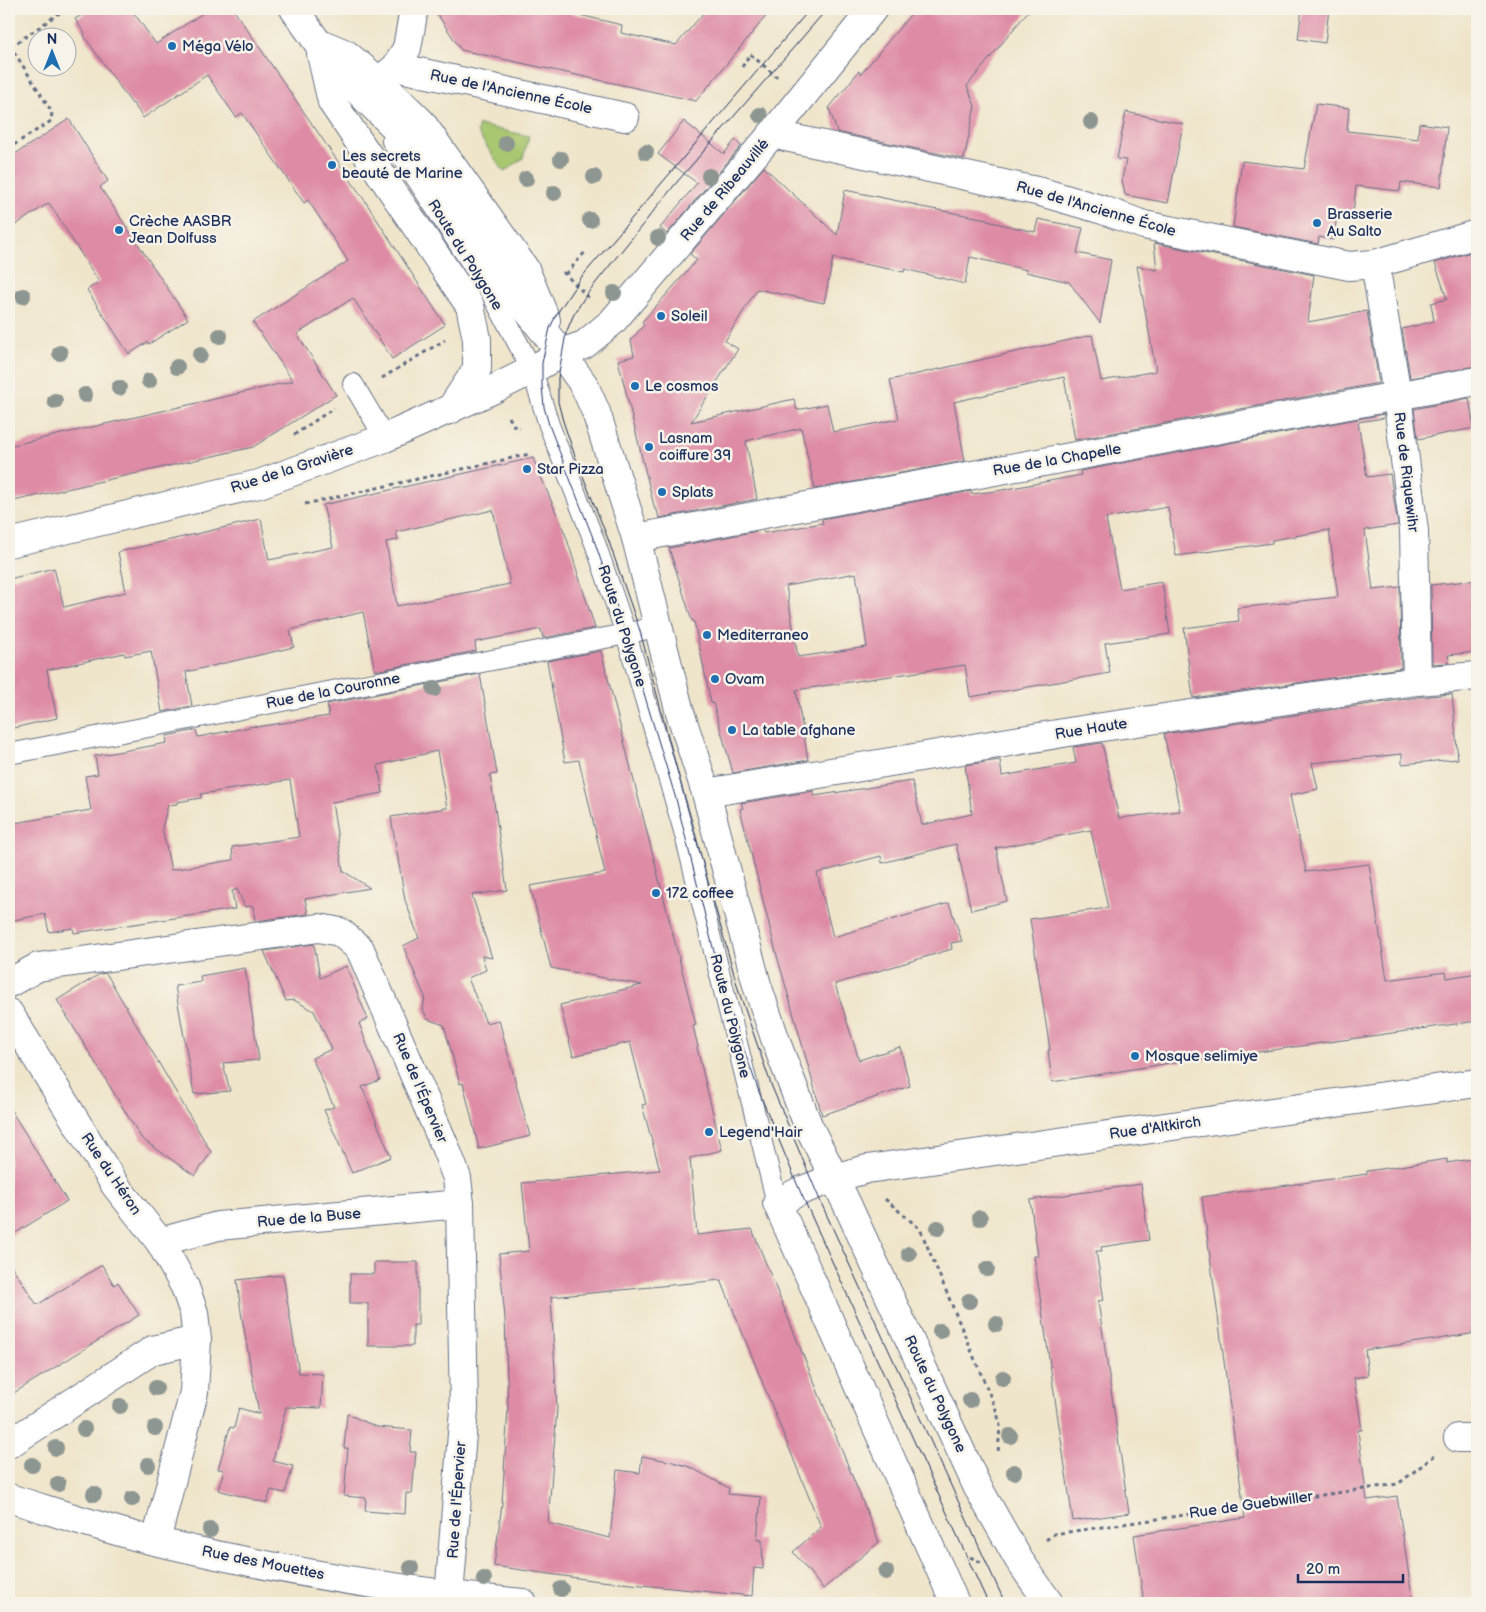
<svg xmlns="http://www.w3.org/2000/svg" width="1486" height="1612" viewBox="0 0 1486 1612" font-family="'Balsamiq Sans',sans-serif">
<rect width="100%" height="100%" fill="#f7f3e8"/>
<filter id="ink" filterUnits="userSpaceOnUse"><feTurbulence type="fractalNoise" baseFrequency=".02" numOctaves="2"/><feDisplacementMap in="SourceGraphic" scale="10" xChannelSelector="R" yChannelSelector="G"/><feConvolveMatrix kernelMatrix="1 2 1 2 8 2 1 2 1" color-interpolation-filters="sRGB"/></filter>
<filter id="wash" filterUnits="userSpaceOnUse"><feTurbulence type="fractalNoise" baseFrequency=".0096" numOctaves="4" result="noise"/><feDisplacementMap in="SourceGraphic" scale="20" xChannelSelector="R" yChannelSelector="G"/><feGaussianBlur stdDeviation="1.12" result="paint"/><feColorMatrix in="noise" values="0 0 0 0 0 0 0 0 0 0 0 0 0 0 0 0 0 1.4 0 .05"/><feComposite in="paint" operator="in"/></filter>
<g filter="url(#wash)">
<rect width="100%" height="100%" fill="#efe5cb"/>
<!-- green -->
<path fill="#a9c76f" stroke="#627b66" d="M479,125L529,136L523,158L504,172L477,132Z"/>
<g id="blocks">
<!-- building -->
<g fill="#de8ba5" fill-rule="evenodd">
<path d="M92,9H131L156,44L209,9H233L365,201L445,325L392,359L353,298L297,334L336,395L253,447L9,502V446L293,381L253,322L348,261L308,200L304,203L242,113L236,117L207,75L143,118L133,103L132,104L84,36L85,34L75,19Z"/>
<path d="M434,9H554L622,25L621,33L676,45L707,9H772L696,101L461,50Z"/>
<path d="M915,9H1030L967,86L975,106L964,159L837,132L829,108L859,71L861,74Z"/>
<path d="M1302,9H1329L1325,43L1298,39Z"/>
<path d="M1316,104L1349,108L1347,131L1418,139L1419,123L1447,127L1441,187L1401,182L1400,191L1356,186L1353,214L1337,213L1334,240L1319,237L1318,244L1233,227L1242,161L1304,169Z"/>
<path d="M1126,112L1183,124L1168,203L1125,195L1122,179L1126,160L1117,159Z"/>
<path d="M69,119L108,181L100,187L188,319L149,344L148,342L129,354L87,290L99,282L49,203L9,229V158Z"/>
<path d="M684,121L724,154L735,140L741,146L667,234L660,228L697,183L658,154Z"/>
<path d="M764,167L837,235L845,190L917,205L916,206L987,219V221L1035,232L1038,219L1083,228L1077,253L1111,260L1100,323L1069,282L1026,272L1027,270L970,257L965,284L905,269L904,272L833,258L824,303L757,289L725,341L738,349L691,422L794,399L797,410L827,404L833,432L899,419L890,380L1092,335L1101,381L1156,371L1137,266L1157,270L1154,243L1314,275L1308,322L1367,311L1379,383L1075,440L1064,377L954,402L965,461L815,489L801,428L746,441L757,499L659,518L657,510H655L618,360L634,356L631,340L644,325L642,322L697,260L690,254Z"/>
<path d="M1477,250V366L1410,378L1402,329L1434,321L1431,303L1447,299L1435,263Z"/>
<path d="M1469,398L1474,428L1418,439L1414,409Z"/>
<path d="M1384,414V418L1358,422L1367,477L1390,474L1398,525L1365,530L1373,590L1400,587L1401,668L1193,698L1184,628L1239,621L1237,608L1338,597L1329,530L1272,540V543L1176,556L1168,507L1106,518L1120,589L1162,582L1170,634L1105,643L1110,673L970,697L965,665L796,690L808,760L733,773L713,703H711L694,621H692L669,548L763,530L764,533L823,523L822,519L971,491V494L997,491L1081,475L1080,471ZM856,573L867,647L798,657L786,586Z"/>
<path d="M533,458L566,536L595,628L543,638L541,629L475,642L476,651L375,671L363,612L290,630L294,647L186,672L192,706L162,712L151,651L125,656L124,653L47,670L57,718L9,729V579L54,568L64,607L126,592L118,552L261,519L269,560L333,547L323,505ZM493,510L510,584L397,606L386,542L398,540L396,532Z"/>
<path d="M1477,580V652L1448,655L1449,663L1432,664L1431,585Z"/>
<path d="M601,651L696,1025L693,1026L698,1047L697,1048L722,1150L690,1158L697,1235L752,1229L879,1542L823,1589L793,1552L821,1527L721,1280L551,1297L557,1409L548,1523L610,1538L617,1470L640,1473L642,1456L673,1462L690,1467L729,1488L728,1494L761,1497L757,1540H762L763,1569L754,1568L752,1596L591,1580L494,1566L502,1504L508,1408L505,1318L499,1254L529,1251L522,1183L660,1170L642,1105L646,1104L630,1042L573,1056L560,1005L642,985L551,968L530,886L605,873L579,760L565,762L547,661Z"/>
<path d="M480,674L497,774L490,775L507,890L472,895L492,958L482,956L486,970L468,978L486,1023L499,1020L530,1136L479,1149L463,1083L460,1084L444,1025L427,1019L423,1009L425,997L403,946L419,938L405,900L391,817L447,808L437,751L378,765L383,793L332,802L343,871L370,888L305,899L308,914L255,921L253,906L245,907L237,889L232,891L235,909L74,933L73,928L49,932L45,914L9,921V824L91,810L85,776L98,774L95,756L167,743L166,736L196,730L198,737L255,726L256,727L329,716L327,704ZM290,780L299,837L232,847L233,860L171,870L162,828L168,805L177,804V802L201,798V794Z"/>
<path d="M1452,694L1458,759L1402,764V754L1312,763L1318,789L1290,795L1306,872L1369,864L1387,980L1446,972L1447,978L1477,973V1021L1195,1061V1059L1052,1082L1048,1050H1050L1030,919L1108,908L1091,830L996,848L1007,901L971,910L956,844L882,863L881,856L817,873L833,937L949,903L962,941L951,943L952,949L835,984L859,1060L900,1047L910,1086L822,1115L776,952L740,809L743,808L741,803L814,791V796L912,781L922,825L972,814L965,765L1000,760L1002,776L1076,763L1073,747L1102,743L1119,818L1180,811L1164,734L1419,697Z"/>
<path d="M314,944L320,978L346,966L368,1019L359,1023L380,1080L362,1087L391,1157L352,1173L324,1110L334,1107L312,1058L332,1049L314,1011L294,1000L286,1001L264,951Z"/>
<path d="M245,968L259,1060L223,1063L230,1091L194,1094L175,986L201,982L200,976Z"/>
<path d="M106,973L211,1152L195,1176L142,1139L57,1000L100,974Z"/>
<path d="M9,1107L67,1201L9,1237Z"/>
<path d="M1477,1158V1333L1365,1350L1368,1375L1354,1378L1362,1430H1358L1367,1500L1397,1496L1413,1603H1144L1134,1535L1245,1518L1202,1197L1367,1174V1171L1447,1159V1163Z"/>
<path d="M1141,1184L1149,1240L1101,1247L1102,1251H1096L1104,1300L1098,1301L1129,1513L1073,1521L1034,1256H1038L1030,1200Z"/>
<path d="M9,1262L37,1305L102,1265L114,1285L118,1282L139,1315L9,1396Z"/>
<path d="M374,1262H418V1325H413V1346H368V1303H350V1274H374Z"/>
<path d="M283,1275L299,1373L323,1374L321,1408L286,1407L273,1461L293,1466L285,1493L271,1490L267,1503L218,1490L224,1470L218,1469L230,1427L234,1428L239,1408L259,1414L241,1312L237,1280Z"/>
<path d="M347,1414L377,1427L412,1430L410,1452H416L412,1494L406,1493L405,1514L365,1511L366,1498L344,1496L348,1448H344Z"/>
</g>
</g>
</g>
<g filter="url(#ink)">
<use href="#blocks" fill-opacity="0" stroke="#656f84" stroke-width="1"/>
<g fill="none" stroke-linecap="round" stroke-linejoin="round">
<defs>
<g id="service">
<path d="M392,141L493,296L532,370L549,425L595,543L626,634L684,831L777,1203"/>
<path d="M353,384L385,438"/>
<path d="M9,754L626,634L658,626"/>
</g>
<g id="minor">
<path d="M396,67L625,117"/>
<path d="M383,78L396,67L407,48L414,9"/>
<path d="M772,134L1041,192L1103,210L1144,225L1349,266L1375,264L1477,234"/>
<path d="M1375,264L1396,388L1414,531L1417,681"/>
<path d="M636,538L1477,381"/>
<path d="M9,543L259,484L385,438L492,390L532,370L561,353"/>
<path d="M706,793L1075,731L1417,681L1477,676"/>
<path d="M9,983L38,967L319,928L340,932L360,949L446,1149L457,1178L460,1204L464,1409L449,1596"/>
<path d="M9,1013L115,1185L160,1242L185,1287L194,1313L197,1340L194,1392L156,1541"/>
<path d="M834,1178L867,1169L1477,1083"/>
<path d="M160,1242L218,1226L460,1204"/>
<path d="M1458,1438H1477"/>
<path d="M9,1444L153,1350L197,1340"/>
<path d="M9,1498C58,1513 108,1530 158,1542C278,1570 400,1591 523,1603"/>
</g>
<g id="tertiary">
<path d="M294,9L318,43L328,62L400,132L433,175L494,268L561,353L584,385L596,412L636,538L679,709L706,793L757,985L778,1047L808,1125L846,1202L977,1486L1019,1560L1049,1603"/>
<path d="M327,46L346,54L379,81L421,122L525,269L546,320"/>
<path d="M321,54L332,102L470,306L477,339V369L450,410"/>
<path d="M561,353L584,345L612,322L772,134L873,9"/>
<path d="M834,1178L800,1191L777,1203L955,1603"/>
</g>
</defs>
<!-- service casing -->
<use href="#service" stroke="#656f84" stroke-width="22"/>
<!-- minor casing -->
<use href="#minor" stroke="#656f84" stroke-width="30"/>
<!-- tertiary casing -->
<use href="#tertiary" stroke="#656f84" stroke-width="30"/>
<!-- path -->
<g stroke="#656f84" stroke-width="3" stroke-dasharray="4 4" stroke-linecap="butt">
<path d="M9,47H11L52,112L51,121L9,148"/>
<path d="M11,47L65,9"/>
<path d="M742,67L750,54L777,77"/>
<path d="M563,272L590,299"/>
<path d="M566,274L586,251"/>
<path d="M382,378L445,340"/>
<path d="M509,417L514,426L520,427"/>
<path d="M294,435L334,408"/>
<path d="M305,504L530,454"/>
<path d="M885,1199L920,1229L997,1412L1000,1426L998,1453"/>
<path d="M1046,1540L1054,1534L1398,1484L1434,1456"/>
<path d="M970,1557L983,1563"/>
</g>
<!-- service -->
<use href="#service" stroke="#fff" stroke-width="20"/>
<!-- minor -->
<use href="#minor" stroke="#fff" stroke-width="28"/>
<!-- tertiary -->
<use href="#tertiary" stroke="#fff" stroke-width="28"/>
<!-- tram -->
<g stroke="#1b2f5e" stroke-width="1">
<path d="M810,9L580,279L556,315L550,328L548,337L542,363V386L544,407L549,425L595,543L626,634L676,799L725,996L759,1092L800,1191L988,1603"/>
<path d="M827,9L677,182L586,295L573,316L566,333L558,378V402L563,421L575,456L608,539L640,631L684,796L739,992L772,1087L822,1205L1005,1603"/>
</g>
<!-- rail -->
<path stroke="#1b2f5e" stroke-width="4" stroke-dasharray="8 4" stroke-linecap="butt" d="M9,1603H10"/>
</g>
<!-- trees -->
<g fill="#8e9691">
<circle cx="760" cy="115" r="8"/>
<circle cx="1091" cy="122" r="8"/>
<circle cx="506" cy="143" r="8"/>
<circle cx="646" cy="152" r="8"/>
<circle cx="561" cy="159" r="8"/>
<circle cx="709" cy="176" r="8"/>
<circle cx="594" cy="177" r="8"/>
<circle cx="526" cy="179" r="8"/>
<circle cx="554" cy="193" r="8"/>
<circle cx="590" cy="220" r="8"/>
<circle cx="658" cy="238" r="8"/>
<circle cx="614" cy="293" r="8"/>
<circle cx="23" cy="296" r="8"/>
<circle cx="220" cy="336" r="8"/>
<circle cx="60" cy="353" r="8"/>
<circle cx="200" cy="355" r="8"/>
<circle cx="177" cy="367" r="8"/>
<circle cx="149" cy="381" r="8"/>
<circle cx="119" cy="388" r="8"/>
<circle cx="85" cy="395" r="8"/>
<circle cx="55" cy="401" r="8"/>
<circle cx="434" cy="689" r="8"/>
<circle cx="980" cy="1218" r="8"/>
<circle cx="938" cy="1228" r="8"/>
<circle cx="909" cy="1254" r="8"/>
<circle cx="987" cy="1269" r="8"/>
<circle cx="969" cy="1301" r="8"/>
<circle cx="996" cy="1324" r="8"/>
<circle cx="940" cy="1331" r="8"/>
<circle cx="1003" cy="1378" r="8"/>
<circle cx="156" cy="1388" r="8"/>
<circle cx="970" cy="1400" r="8"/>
<circle cx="120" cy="1406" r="8"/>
<circle cx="155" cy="1428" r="8"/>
<circle cx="84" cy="1429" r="8"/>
<circle cx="1010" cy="1436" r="8"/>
<circle cx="56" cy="1448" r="8"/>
<circle cx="32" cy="1465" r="8"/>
<circle cx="148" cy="1465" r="8"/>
<circle cx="1014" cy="1472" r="8"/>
<circle cx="58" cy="1484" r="8"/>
<circle cx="94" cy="1494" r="8"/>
<circle cx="132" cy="1499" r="8"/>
<circle cx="210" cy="1530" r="8"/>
<circle cx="411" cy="1568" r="8"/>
<circle cx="886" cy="1572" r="8"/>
<circle cx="484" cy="1579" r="8"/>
<circle cx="561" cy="1589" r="8"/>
</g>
</g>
<!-- markers -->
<g fill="#1f6fb2" stroke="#f7f3e8" stroke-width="2">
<circle cx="172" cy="46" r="5"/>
<circle cx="332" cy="165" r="5"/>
<circle cx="1317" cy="223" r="5"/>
<circle cx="119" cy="230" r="5"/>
<circle cx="661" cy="316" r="5"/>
<circle cx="635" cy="386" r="5"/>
<circle cx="649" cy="447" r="5"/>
<circle cx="527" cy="469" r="5"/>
<circle cx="662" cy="492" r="5"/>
<circle cx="707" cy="635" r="5"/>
<circle cx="715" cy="679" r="5"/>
<circle cx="732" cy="730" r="5"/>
<circle cx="656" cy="893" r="5"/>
<circle cx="1135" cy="1056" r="5"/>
<circle cx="709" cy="1132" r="5"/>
</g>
<g text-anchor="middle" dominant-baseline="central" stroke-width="5" stroke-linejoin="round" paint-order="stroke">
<!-- poi labels -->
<g font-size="15" fill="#1b2f5e" stroke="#f7f3e8" text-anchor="start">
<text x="182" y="46">Méga Vélo</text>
<text x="342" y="156">Les secrets<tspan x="342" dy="17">beauté de Marine</tspan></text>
<text x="1327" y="214">Brasserie<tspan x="1327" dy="17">Au Salto</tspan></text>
<text x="129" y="221">Crèche AASBR<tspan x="129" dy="17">Jean Dolfuss</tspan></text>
<text x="671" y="316">Soleil</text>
<text x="645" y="386">Le cosmos</text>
<text x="659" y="438">Lasnam<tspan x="659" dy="17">coiffure 39</tspan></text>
<text x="537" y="469">Star Pizza</text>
<text x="672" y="492">Splats</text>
<text x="717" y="635">Mediterraneo</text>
<text x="725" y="679">Ovam</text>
<text x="742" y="730">La table afghane</text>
<text x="666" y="893">172 coffee</text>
<text x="1145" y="1056">Mosque selimiye</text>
<text x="719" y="1132">Legend'Hair</text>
</g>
<!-- street labels -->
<g font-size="15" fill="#1b2f5e" stroke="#f7f3e8">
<text transform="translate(511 92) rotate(12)">Rue de l'Ancienne École</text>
<text transform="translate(725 190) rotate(-50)">Rue de Ribeauvillé</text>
<text transform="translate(1096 209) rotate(16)">Rue de l'Ancienne École</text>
<text transform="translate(465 255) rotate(58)">Route du Polygone</text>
<text transform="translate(1057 460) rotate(-10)">Rue de la Chapelle</text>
<text transform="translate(292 469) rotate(-18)">Rue de la Gravière</text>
<text transform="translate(1406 472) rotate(83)">Rue de Riquewihr</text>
<text transform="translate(622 626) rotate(72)">Route du Polygone</text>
<text transform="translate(333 691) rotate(-11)">Rue de la Couronne</text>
<text transform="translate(1091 729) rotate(-9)">Rue Haute</text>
<text transform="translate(730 1016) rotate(76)">Route du Polygone</text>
<text transform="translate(420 1088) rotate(67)">Rue de l'Épervier</text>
<text transform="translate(1155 1128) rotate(-8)">Rue d'Altkirch</text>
<text transform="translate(111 1174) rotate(56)">Rue du Héron</text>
<text transform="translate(309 1218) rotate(-5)">Rue de la Buse</text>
<text transform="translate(935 1394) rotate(65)">Route du Polygone</text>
<text transform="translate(457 1500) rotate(-86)">Rue de l'Épervier</text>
<text transform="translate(1251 1505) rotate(-8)">Rue de Guebwiller</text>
<text transform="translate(263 1563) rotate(11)">Rue des Mouettes</text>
</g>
</g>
<!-- margin -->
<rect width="1486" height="1612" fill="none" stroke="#f7f3e8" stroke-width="30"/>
<!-- north arrow -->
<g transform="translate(52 52)"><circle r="24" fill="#f7f3e8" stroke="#9fa5b1"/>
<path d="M0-4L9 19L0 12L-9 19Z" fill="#1f6fb2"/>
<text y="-8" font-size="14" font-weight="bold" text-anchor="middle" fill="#1b2f5e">N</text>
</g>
<!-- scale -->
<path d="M1298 1574v8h105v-8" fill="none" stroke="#1b2f5e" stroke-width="2.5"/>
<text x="1306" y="1574" font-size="15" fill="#1b2f5e" stroke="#f7f3e8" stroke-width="4" paint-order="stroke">20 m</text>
</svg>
